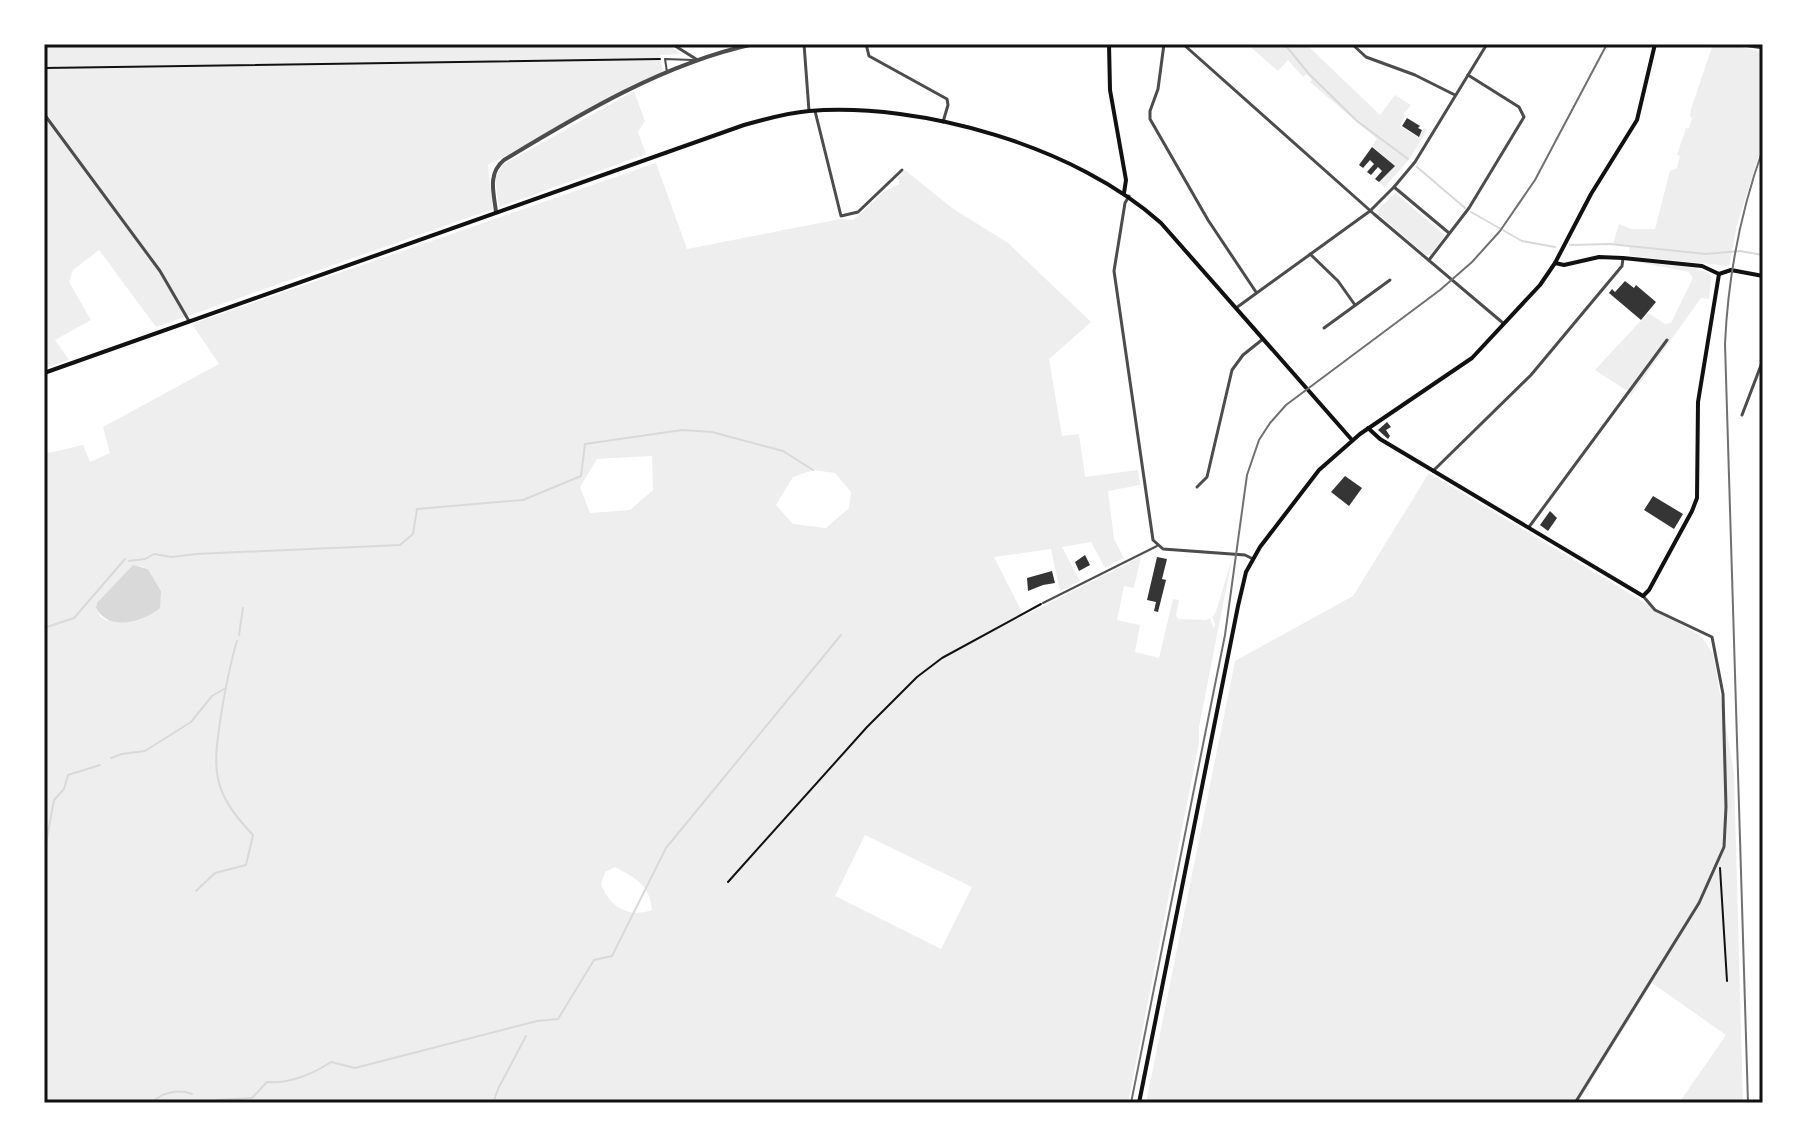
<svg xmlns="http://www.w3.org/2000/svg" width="1807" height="1147" viewBox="0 0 1807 1147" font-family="'PT Sans Narrow',sans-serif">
<rect width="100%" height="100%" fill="#fff"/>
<!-- green -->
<g fill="#eee" fill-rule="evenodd">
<path d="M44,44H668L681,54L660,55L663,72L488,165L493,209L156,327L99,250L73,270L69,282L91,320L55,340L69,360L44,368Z"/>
<path d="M1247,44H1306L1380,115L1395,95L1411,105L1403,114L1405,116L1400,126L1418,137L1424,128L1427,130L1410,158L1385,187L1379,182L1395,166L1372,146L1377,139L1310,82L1312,80L1307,74L1303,77L1288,60L1278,71Z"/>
<path d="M1713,44H1726L1763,52V142L1737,225L1729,266L1630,256L1629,245L1613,244L1619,224L1631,229H1655L1670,171L1677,168L1680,156L1677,155L1686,128H1689L1692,118L1690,116L1691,109Z"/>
<path d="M634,91L645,121L638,132L646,154L499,207L495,179L502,165Z"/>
<path d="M656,163L687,249L840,219L853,220L884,192L899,184L898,177L905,170L952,208L1008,243L1091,322L1049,359L1062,436L1079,434L1085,477L1138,470L1140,485L1108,491L1114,539L1124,558L1105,568L1091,542L1062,547L1080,581L1060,591L1051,549L994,557L1024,616L1141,557L1134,588L1124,586L1117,620L1140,625L1135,652L1159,658L1173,599L1179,600L1176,616L1179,619L1206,620L1210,618L1214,629L1215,624L1212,617L1215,614L1232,559L1199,727V743L1128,1103H44V454L83,445L90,462L110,453L103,427L219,364L192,324ZM652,456L653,490L630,510L590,513L580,487L597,459ZM813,470L835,473L851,492L849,508L826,528L793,524L776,505L793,477ZM141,566L148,569L161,591L107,621L100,616L96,608ZM865,835L972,887L941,949L835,896ZM615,867C635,878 650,885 652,910C629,918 610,908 601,884L605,872Z"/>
<path d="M1395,193L1445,235L1431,255H1426L1379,215L1378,210Z"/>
<path d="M1632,261L1698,268L1696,270L1708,272L1711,277L1709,299L1701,298L1632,394L1595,370L1648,313L1665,324L1671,323L1693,278L1689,272Z"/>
<path d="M1429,473L1702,637L1713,654L1734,773L1743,1103H1679L1726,1035L1652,983L1578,1103H1146L1235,661L1353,596Z"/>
</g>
<!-- water -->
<path fill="#d9d9d9" d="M133,565L148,569L161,591L160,608C143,622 109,632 96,608L97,603Z"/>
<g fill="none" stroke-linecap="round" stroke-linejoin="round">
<!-- stream -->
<g stroke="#d9d9d9" stroke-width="2">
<path d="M1279,44L1287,47L1309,74L1357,121L1408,159"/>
<path d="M1417,167L1465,208"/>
<path d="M1471,212L1522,241L1555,247"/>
<path d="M1570,245L1610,244L1706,254L1740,251L1763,255"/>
<path d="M129,561L145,559L154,554L172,557L196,554L400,545L413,534L417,509L523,500L581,476L585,444L682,430L712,432L783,451L813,470"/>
<path d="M44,628L74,618L125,559"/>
<path d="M239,635L243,608"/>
<path d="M111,758L122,754L145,751L191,722L212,696L226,688"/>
<path d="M44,854L54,800L64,789L68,775L100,765"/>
<path d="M196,891L215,873L246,865L253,835C209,789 213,768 222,709C226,686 230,663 237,641"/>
<path d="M217,1100L252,1098L267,1082C289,1084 313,1074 331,1062L355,1068L537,1021L558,1019L594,960L612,956L666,848L841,635"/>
<path d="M152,1103C161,1092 179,1089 192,1094"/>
<path d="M493,1103L498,1089L526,1036"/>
</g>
</g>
<!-- building -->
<g fill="#353535">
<path d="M1407,118L1420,126L1418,128L1422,130L1419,137L1402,126Z"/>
<path d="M1372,147L1395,166L1379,182L1375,179L1382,171L1378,167L1371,175L1367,172L1374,164L1370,160L1363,168L1359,165Z"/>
<path d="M1625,281L1634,288L1636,285L1656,302L1641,320L1609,293L1612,289L1615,292Z"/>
<path d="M1387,422L1391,427L1386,430L1390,436L1388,439L1378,430Z"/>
<path d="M1345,476L1362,488L1349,506L1331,492Z"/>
<path d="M1653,496L1683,514L1674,529L1644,510Z"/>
<path d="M1550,511L1557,518L1548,531L1540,525Z"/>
<path d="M1085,555L1090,565L1079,571L1075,562Z"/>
<path d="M1157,557L1167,559L1162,579L1166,580L1158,612L1154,611L1156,602L1147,600Z"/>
<path d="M1052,571L1055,583L1043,585L1028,591L1027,578Z"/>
</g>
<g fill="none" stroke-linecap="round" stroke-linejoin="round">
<!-- path -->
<g stroke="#111" stroke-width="2">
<path d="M44,68L660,59"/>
<path d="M1720,868L1727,981"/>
<path d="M728,882L867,727L917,677L942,658L1041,604"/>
</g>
<!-- service -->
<g stroke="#4c4c4c" stroke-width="2">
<path d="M667,72L665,59L693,60"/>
<path d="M1043,603L1157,546"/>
</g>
<!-- minor -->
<g stroke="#4c4c4c" stroke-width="3">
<path d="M672,44L696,59"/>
<path d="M804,44L809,111"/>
<path d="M866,44L869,56L947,99L948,105L943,122"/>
<path d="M1164,44L1158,89L1150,111V119L1208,220L1256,292"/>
<path d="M1183,44L1374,214L1503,323"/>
<path d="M1352,44L1366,57L1415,75L1455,95"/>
<path d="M1737,44L1763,48"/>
<path d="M815,111L841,216L858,212L902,170"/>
<path d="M44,114L160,271L189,321"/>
<path d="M1394,187L1449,233"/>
<path d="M1129,196L1125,203L1114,271L1153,540L1163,549L1245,555L1253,559"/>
<path d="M1310,254L1338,281L1355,305"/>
<path d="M1429,260L1469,208L1524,117L1519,107L1468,75"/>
<path d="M1236,308L1370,211L1394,187L1415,162L1487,44"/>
<path d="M1324,328L1390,280"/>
<path d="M1742,415L1763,360"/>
<path d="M1433,471L1531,375L1622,266L1623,258"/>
<path d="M1197,487L1207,477L1232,370L1243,355L1263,339"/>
<path d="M1529,527L1667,340"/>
<path d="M1575,1103L1699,903L1724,847L1726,807L1723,694L1712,637L1655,610L1643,596"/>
</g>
<!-- tertiary -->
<path stroke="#4c4c4c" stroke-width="4" d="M496,212C494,193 487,174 504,160C580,114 665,63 754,44"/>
<!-- secondary -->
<g stroke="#111" stroke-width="4">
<path d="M1109,44L1110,90L1126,180L1124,193"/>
<path d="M1555,263L1564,265L1599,257L1623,258L1702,266L1719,274L1731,270L1763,276"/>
<path d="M44,373L744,125C765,119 787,113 809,111C922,102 1077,147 1161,223L1352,440"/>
<path d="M1368,428L1380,439L1643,596L1649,590L1692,511L1697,498L1698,402L1719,274"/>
<path d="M1139,1103L1238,606L1246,572L1260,547L1319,470L1360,434L1472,358L1540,285L1555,263L1591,194L1637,120L1655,44"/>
</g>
<!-- tram -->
<path stroke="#707070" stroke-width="2" d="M1131,1103L1225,635L1247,475L1259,440L1270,423L1286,405L1440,290L1472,262L1500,231L1535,180L1607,44"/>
<!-- rail -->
<path stroke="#707070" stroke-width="2" d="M1748,1103L1725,344C1728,277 1740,213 1763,149"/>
</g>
<!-- border -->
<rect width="1807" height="1147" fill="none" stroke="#ffffff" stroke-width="92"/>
<rect x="46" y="46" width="1715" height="1055" fill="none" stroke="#111" stroke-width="3"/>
</svg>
